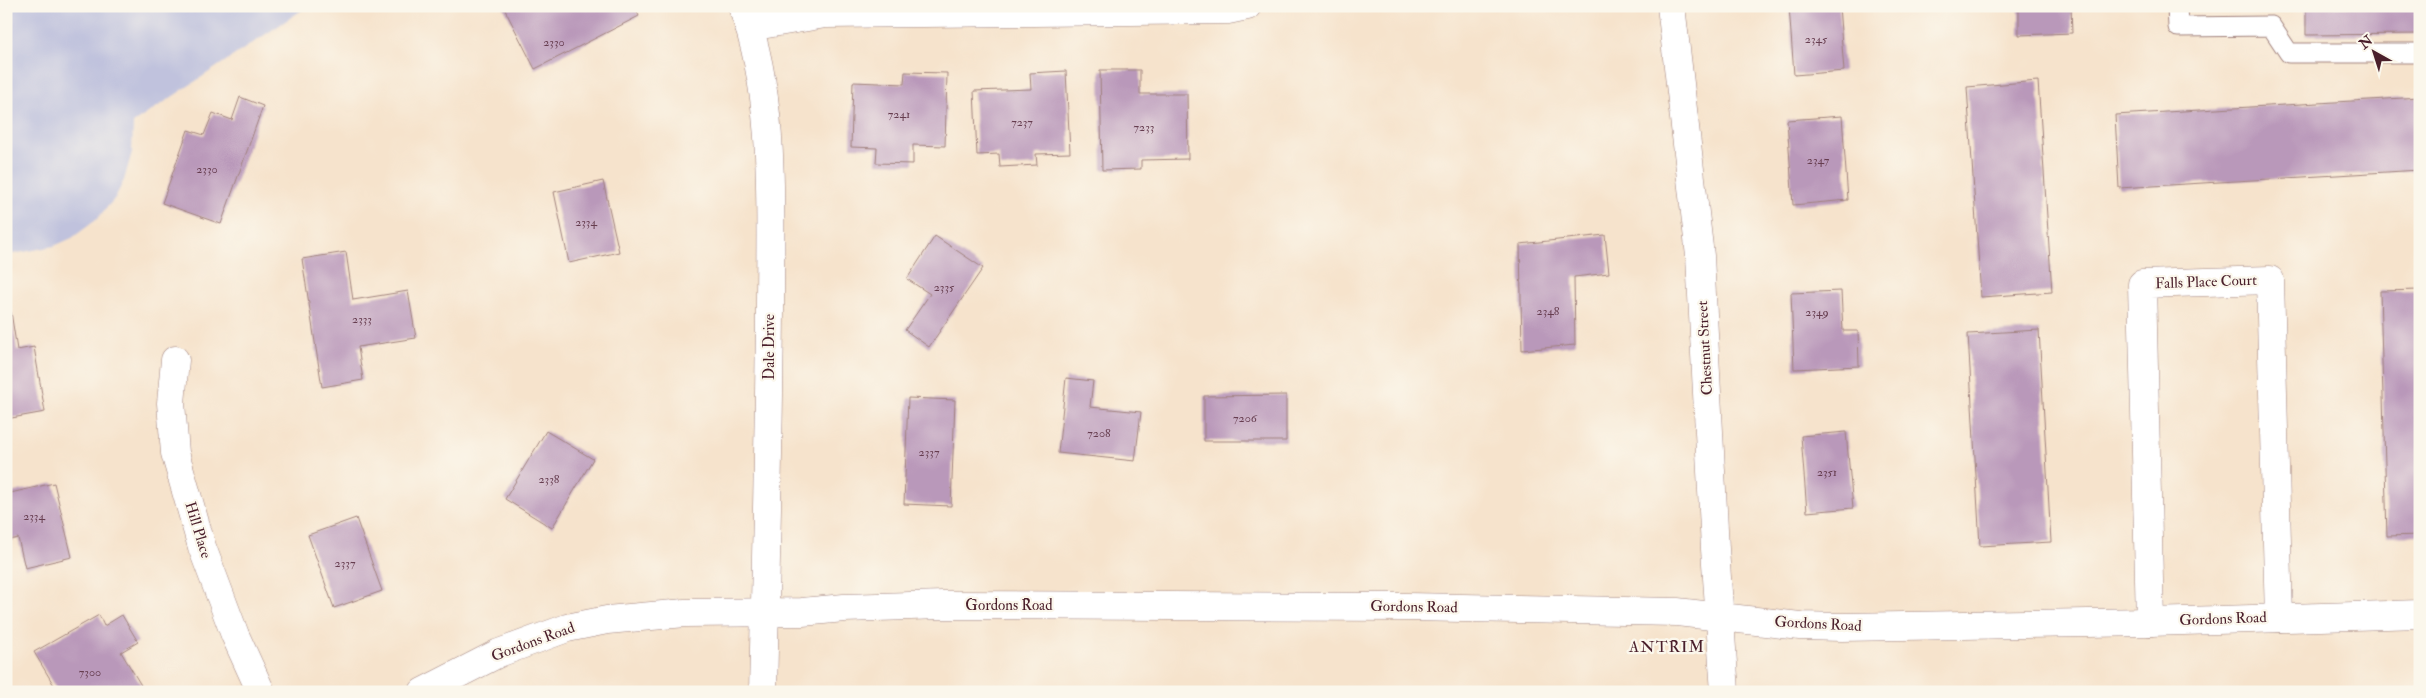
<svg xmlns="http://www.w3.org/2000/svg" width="2426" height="698" viewBox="0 0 2426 698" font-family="'IM FELL Double Pica',serif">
<rect width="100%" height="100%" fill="#fbf7ec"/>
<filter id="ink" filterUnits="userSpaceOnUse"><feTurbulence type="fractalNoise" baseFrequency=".02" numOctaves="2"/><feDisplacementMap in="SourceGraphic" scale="10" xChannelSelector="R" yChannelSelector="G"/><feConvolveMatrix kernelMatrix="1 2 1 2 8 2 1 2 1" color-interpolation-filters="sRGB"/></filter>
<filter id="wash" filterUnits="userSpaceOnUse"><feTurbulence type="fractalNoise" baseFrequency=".0096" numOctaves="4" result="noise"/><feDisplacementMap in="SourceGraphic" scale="20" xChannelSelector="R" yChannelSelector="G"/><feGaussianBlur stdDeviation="1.12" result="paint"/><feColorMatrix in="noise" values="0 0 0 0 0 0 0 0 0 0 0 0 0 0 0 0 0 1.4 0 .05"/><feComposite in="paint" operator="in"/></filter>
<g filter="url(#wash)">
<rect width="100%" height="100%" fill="#f6e3cc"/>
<!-- industrial -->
<path fill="#c0c2dd" d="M6,6H308L133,123L132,152L124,180L115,198L96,220L72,238L54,246L13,254L6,253Z"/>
<g id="blocks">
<!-- building -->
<g fill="#b998ba">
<path d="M503,6H634L639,16L535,69Z"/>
<path d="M1789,6H1839L1844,71L1794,75Z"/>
<path d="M2019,6H2071L2072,33L2019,35Z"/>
<path d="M2306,6H2420V34L2306,35Z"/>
<path d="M1100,70H1140V94H1187L1188,159L1141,160V169L1102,170Z"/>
<path d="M1066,71L1070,153L1036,154L1037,165L1000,167L999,154L977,155L974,91L1031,89L1030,73Z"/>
<path d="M905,72L947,73L945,146L913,145V164L876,163L877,148L851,147L853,82L904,84Z"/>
<path d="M2038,81L2052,292L1981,297L1967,87Z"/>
<path d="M240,97L263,106L221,224L162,203L188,130L204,135L213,113L232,120Z"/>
<path d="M2420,97V170L2119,188L2115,115Z"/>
<path d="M1842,116L1848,200L1793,205L1787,120Z"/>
<path d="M603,181L619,252L569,263L554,192Z"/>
<path d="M1605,235L1609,273L1574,277L1575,345L1522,350L1520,244Z"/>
<path d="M935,236L983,268L929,347L905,330L930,294L907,279Z"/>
<path d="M346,252L353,300L408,291L416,338L358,347L363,380L322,387L302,259Z"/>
<path d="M2420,290V535L2387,536L2380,291Z"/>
<path d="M1841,291L1843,331H1858L1859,366L1794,369L1791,293Z"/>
<path d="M11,312L17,350L34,347L45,412L6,419V313Z"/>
<path d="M2039,330L2051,542L1980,546L1968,334Z"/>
<path d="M1066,378L1093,381L1090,407L1141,412L1135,461L1058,453Z"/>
<path d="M1286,395V441H1204V396Z"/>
<path d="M908,398L955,400L951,506L904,504Z"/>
<path d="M546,431L593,459L552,528L505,499Z"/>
<path d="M1846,432L1853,508L1807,512L1801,436Z"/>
<path d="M54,483L72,557L25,568L18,538L6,541V494Z"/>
<path d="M356,518L382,591L334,608L308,535Z"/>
<path d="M99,615L104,626L122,615L138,642L121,652L145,692H58L34,652Z"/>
</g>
</g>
</g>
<g filter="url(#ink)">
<use href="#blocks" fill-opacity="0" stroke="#a0817c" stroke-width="1"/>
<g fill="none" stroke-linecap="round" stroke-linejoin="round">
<defs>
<path id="lane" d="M2177,6L2178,27L2271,26L2289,53H2420"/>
<g id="street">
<path d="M742,6C777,98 770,212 770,310C769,437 766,564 763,692"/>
<path d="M1671,6L1700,256L1715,549L1725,692"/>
<path d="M749,27L825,14L1228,10L1247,6"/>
<path d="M175,360L171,403L175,453L202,547L235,635L261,692"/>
<path d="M2150,622L2142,284L2270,280L2279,618"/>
<path d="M423,692L499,653L567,628L607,620L685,613L802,612L844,608L943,605L1407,607L1677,612L1800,626L1842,627L2150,622L2420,614"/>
</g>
</defs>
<!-- lane casing -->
<use href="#lane" stroke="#a0817c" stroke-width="21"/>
<!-- street casing -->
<use href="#street" stroke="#a0817c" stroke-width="29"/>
<!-- lane -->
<use href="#lane" stroke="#fff" stroke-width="19"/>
<!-- street -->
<use href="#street" stroke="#fff" stroke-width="28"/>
</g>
</g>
<g text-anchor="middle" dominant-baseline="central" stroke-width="4.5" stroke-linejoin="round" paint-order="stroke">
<!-- number labels -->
<g font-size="12" fill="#663d4f">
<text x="1816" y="39">2345</text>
<text x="554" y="42">2330</text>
<text x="899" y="114">7241</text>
<text x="1022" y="122">7237</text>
<text x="1144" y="127">7233</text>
<text x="1818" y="160">2347</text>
<text x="207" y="169">2330</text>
<text x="586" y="222">2334</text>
<text x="944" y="287">2335</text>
<text x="1548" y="311">2348</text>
<text x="1817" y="312">2349</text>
<text x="362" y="319">2333</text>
<text x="1245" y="418">7206</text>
<text x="1099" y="433">7208</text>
<text x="929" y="452">2337</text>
<text x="1827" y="472">2351</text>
<text x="549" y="479">2338</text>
<text x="34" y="516">2334</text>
<text x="345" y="563">2337</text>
<text x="90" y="672">7300</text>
</g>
<!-- street labels -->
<g font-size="15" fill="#4a1f2b" stroke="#fbf7ec">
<text transform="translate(2206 282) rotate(-2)">Falls Place Court</text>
<text transform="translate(769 347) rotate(-90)">Dale Drive</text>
<text transform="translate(1705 348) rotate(-93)">Chestnut Street</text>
<text transform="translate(198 530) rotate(73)">Hill Place</text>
<text x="1009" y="605">Gordons Road</text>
<text transform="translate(1414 607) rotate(1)">Gordons Road</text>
<text transform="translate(2223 619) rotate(-2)">Gordons Road</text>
<text transform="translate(1818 624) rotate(3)">Gordons Road</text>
<text transform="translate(533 642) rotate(-20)">Gordons Road</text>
</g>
<!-- neighbourhood labels -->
<g font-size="16" letter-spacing="1" fill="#4a1f2b" stroke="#fbf7ec">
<text x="1667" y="647">ANTRIM</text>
</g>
</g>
<!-- margin -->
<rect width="2426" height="698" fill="none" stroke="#fbf7ec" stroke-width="25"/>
<!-- north arrow -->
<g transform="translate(2374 52) rotate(321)" stroke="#fbf7ec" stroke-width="4" paint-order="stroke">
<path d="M0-4L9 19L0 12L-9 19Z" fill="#4a1f2b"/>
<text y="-8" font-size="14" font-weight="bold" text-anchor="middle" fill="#4a1f2b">N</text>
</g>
</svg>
